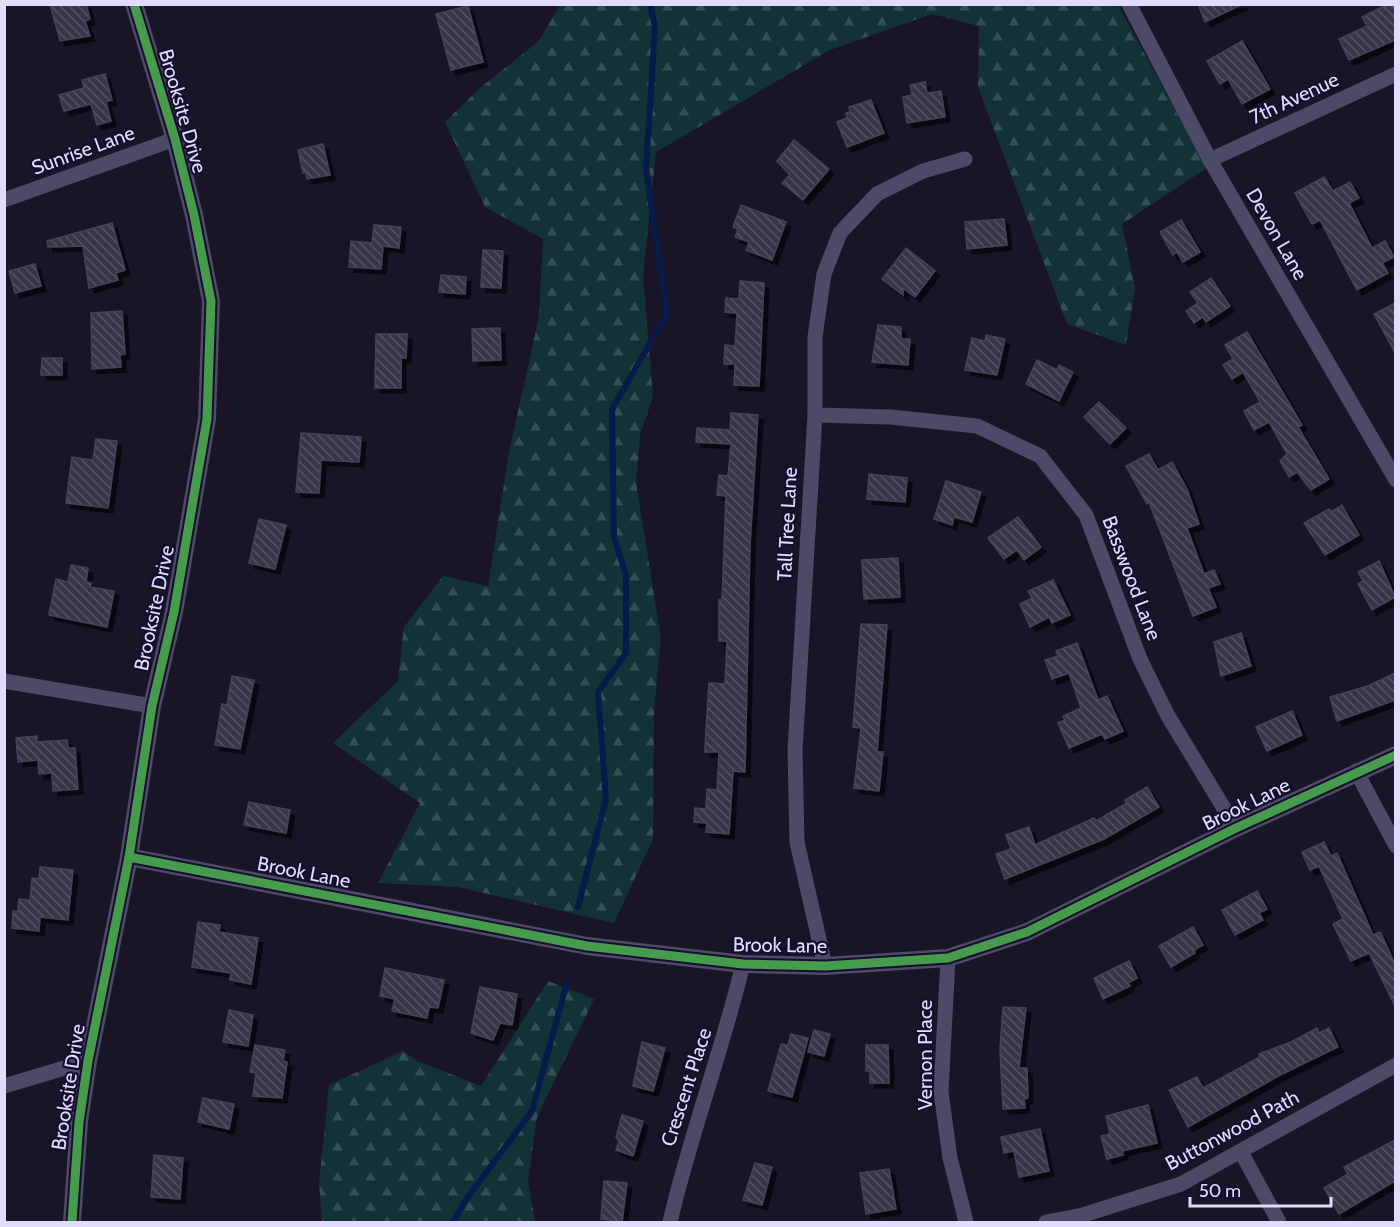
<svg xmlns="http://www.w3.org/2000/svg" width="1400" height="1227" viewBox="0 0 1400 1227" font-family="Cabin,sans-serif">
<defs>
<pattern id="forest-firs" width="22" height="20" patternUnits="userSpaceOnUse" patternTransform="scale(1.5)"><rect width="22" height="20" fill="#123236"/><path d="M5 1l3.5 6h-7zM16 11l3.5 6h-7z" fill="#344f54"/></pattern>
<pattern id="building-back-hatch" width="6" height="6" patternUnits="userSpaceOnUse" patternTransform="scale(1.5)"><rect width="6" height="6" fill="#393447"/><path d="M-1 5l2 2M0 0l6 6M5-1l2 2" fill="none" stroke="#555163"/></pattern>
<filter id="shadow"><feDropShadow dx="5" dy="5" stdDeviation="0" flood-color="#0009"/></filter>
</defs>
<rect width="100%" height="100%" fill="#1a1526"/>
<!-- forest -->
<g fill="url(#forest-firs)">
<path d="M560,5H1118L1207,168L1122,224L1135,288L1126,345L1067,324L978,87L979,26L932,14L830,50L656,152L643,277L653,397L640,434L636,482L661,639L654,711L653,839L614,923L458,887L378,883L420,803L333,743L398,681L404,627L443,576L488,586L509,452L539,317L543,239L485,207L445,122L481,87L539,41Z"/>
<path d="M548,981L594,999L537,1117L528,1180L535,1222H322L319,1183L329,1085L403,1051L417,1061L481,1086Z"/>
</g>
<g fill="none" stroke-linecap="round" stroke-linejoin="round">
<!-- stream -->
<g stroke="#071a4b" stroke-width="6">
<path d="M578,907L606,799L598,692L626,653V575L614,537L612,409L667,314L646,168L655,27L650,4"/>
<path d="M453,1222L465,1201L532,1111L567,982"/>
</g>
</g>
<!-- building -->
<g fill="url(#building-back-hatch)" stroke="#474059" stroke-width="1.5" filter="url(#shadow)">
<path d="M50,4H86L90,19L85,21L90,36L60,41Z"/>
<path d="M1198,4H1243L1205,22Z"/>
<path d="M1388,4H1395V40L1349,60L1339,39L1367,26L1362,17Z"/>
<path d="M468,6L483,62L451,70L436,14Z"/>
<path d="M1242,41L1270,89L1242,104L1228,79L1220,84L1207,61Z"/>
<path d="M105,74L112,100L106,102L111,121L97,125L91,104L64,111L59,95L84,88L82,80Z"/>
<path d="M925,82L927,93L941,91L945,117L907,123L903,97L912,95L910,85Z"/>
<path d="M871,100L884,133L847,147L837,122L847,118L846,113L850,112L849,107Z"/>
<path d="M794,140L829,169L803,200L782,183L790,175L777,161Z"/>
<path d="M323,144L330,175L307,179L306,172L303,173L298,150Z"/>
<path d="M1324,177L1333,191L1350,182L1359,198L1349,203L1372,248L1385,241L1394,257L1382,263L1388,273L1357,290L1320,220L1312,224L1295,193Z"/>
<path d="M741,205L786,222L772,260L746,250L749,242L735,237L738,229L733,227Z"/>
<path d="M1004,219L1007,245L967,249L965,222Z"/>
<path d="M1181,220L1200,252L1183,262L1177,252L1173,255L1160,232Z"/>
<path d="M112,223L125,270L116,273L118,280L89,288L83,246L48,247L47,241Z"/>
<path d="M374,225L401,227L399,248L383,246L381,269L349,267L351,241L372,243Z"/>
<path d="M906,248L935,271L915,297L903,288V295L882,279Z"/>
<path d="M483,250L503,251L501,288L481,287Z"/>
<path d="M35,264L41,286L15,293L9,271Z"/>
<path d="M441,275L466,277L465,294L439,292Z"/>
<path d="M1211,278L1230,306L1206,322L1203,317L1194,323L1186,311L1198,303L1190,292Z"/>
<path d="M740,281L764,283L759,386L734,385L735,364H724L725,345L735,346L737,313L725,312L726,298L739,299Z"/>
<path d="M1395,303V353L1374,314Z"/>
<path d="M122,311L125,354L120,355L121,367L92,369L91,313Z"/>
<path d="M878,325L901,327V339H910L908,365L872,362Z"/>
<path d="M500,328L501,360L473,361L472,329Z"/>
<path d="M1247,332L1302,425L1298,427L1329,479L1311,490L1297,472L1289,477L1280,461L1287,454L1269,422L1254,430L1244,411L1260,402L1243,372L1232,379L1223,365L1233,359L1225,345Z"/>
<path d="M376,334H407L406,358H401V388H375Z"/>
<path d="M986,335L1005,339L997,375L965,370L972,338L985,341Z"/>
<path d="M42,358H62V375H41Z"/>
<path d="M1037,360L1057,370L1059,365L1073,372L1059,401L1026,384Z"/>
<path d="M1099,402L1126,428L1110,444L1084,417Z"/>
<path d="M731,413L758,415L750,544L745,772L733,771L729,834L706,832L707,823L694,822L695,808L706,809L707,789L717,790L719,752H705L706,729L709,683L725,684L727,641H719V600H722L726,496L717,495L719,475L728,476L731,444L696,442L697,428L730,430Z"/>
<path d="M301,433L361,437L359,462L321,460L319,493L296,492Z"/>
<path d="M96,439L117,441L108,508L66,503L72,457L93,460Z"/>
<path d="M1149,454L1158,470L1172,462L1187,489L1199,524L1187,528L1204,574L1214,570L1220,584L1208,588L1216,607L1193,616L1149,502L1147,504L1126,466Z"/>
<path d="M869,474L907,478L905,502L867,499Z"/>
<path d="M946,481L981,492L972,522L954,517L952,525L934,519Z"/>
<path d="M1342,505L1359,535L1325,555L1304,523L1329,509L1331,512Z"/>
<path d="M1018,517L1041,547L1024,560L1017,550L1004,559L988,538Z"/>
<path d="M259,519L286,525L275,569L249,563Z"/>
<path d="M898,558L900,597L864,599L862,560Z"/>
<path d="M1379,561L1395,597L1372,610L1358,584L1363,581L1358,572Z"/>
<path d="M71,565L88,568L86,582L91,583L90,587L114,591L107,627L49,615L56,579L68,582Z"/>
<path d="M1053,580L1070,615L1052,623L1049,617L1030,627L1020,604L1032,598L1028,591Z"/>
<path d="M861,624L887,625L877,752H883L879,791L854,788L861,728L853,727Z"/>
<path d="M1241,633L1251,666L1221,676L1214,642Z"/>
<path d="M1077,643L1098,700L1107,696L1123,731L1105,739L1102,734L1069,748L1058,723L1065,720L1063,716L1081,708L1069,673L1052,679L1045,660L1058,656L1056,651Z"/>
<path d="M1395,673V700L1337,721L1330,697L1368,686Z"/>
<path d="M232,676L254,680L240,749L215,745L222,704L227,705Z"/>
<path d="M1292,711L1302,735L1267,751L1256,727Z"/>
<path d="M37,736V742L67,740L68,748H75L78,789L53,791L52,773L39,774L38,760L18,762L16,738Z"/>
<path d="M1147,787L1159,807L1104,839L1005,879L996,854L1011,849L1006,835L1029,827L1035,845L1094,818L1096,821L1127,803L1125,800Z"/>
<path d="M249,802L290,810L286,833L244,825Z"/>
<path d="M1324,842L1331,856L1337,853L1373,935L1380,932L1395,964V1006L1369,953L1351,961L1333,924L1343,919L1319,866L1310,870L1302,852Z"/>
<path d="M40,867L73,870L68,920L40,917L39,931L12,928L13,911L18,912L19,899L30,900L32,878L39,879Z"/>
<path d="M1257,891L1267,909L1259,913L1263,920L1235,935L1222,910Z"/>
<path d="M198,922L220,925L219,932L258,938L251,984L230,980L231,973L192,967Z"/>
<path d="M1193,927L1203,945L1194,950L1195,953L1171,967L1159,946Z"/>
<path d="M1129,961L1137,978L1128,983L1130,986L1103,999L1094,978Z"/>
<path d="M385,968L444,980L438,1008L429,1007L427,1018L392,1011L395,999L380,996Z"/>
<path d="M480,987L517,994L512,1025L500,1023L493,1040L471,1033Z"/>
<path d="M1003,1007L1026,1008L1019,1068H1027L1028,1098L1024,1099L1025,1108L1003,1109L1000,1049Z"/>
<path d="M229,1010L253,1015L248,1046L223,1042Z"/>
<path d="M1317,1028L1319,1033L1329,1028L1338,1047L1280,1075L1188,1127L1169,1090L1197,1077L1203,1088L1260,1057L1259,1054L1291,1042Z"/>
<path d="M814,1030L830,1034L824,1056L808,1052Z"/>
<path d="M791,1034L808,1038L792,1097L768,1091L781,1044L788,1045Z"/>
<path d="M642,1042L665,1048L653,1091L633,1086Z"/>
<path d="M255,1045L285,1050L283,1061L287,1062L282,1098L253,1096L256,1073L250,1072Z"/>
<path d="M866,1045H888L889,1083H870V1071H866Z"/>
<path d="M203,1098L234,1104L229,1129L198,1122Z"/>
<path d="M1148,1105L1157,1143L1122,1151L1123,1155L1107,1159L1101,1136L1110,1134L1106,1116Z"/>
<path d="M622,1115L643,1121L633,1156L616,1150L619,1141L616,1137Z"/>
<path d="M1040,1129L1049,1171L1019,1177L1014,1151L1004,1153L1001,1137Z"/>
<path d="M1395,1140V1181L1339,1214L1324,1188L1348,1174L1344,1167Z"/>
<path d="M154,1155L183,1158L180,1199L151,1197Z"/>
<path d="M755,1163L772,1167L762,1205L743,1200Z"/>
<path d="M889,1169L896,1209L866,1214L860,1173Z"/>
<path d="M604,1181L627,1183L622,1222L601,1219Z"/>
</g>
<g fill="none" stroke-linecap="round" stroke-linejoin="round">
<!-- minor -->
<g stroke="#4d4a67" stroke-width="15">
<path d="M1129,4L1210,160L1396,480"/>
<path d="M1210,160L1396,74"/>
<path d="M4,200L175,139"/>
<path d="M815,415L890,417L977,426L1040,456L1086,515L1140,659L1168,716L1236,828"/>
<path d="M4,681L152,706"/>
<path d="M1356,771L1396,846"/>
<path d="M948,958L941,1092L950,1158L966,1222"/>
<path d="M825,966L797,842L795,750L815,415V337L824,274L840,233L877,194L923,171L965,159"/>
<path d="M4,1086L88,1061"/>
<path d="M1241,1152L1279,1222"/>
<path d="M670,1222C690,1135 722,1052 743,964"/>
<path d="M1046,1222L1083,1215L1181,1184L1396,1065"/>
</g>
<!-- tertiary -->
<g stroke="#4d4a67" stroke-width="18">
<path d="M129,857L587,946L743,964L825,966L948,958L1027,932L1236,828L1396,755"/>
<path d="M72,1222L79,1122L88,1061L129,857L152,706L174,612L207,419L211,301L194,215L175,139L134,4"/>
</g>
<defs>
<g id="cycleway">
<path d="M129,857L587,946L743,964L825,966L948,958L1027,932L1236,828L1396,755"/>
<path d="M72,1222L79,1122L88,1061L129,857L152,706L174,612L207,419L211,301L194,215L175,139L134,4"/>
</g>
</defs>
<!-- cycleway casing -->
<use href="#cycleway" stroke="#160e2d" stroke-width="13"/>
<!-- cycleway -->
<use href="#cycleway" stroke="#469c4c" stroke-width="9"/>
</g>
<g text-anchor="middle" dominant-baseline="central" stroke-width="4.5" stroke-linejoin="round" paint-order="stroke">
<!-- street labels -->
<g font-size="20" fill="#e2daff" stroke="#160e2d">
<text transform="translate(1294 98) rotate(-25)">7th Avenue</text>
<text transform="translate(183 111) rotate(74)">Brooksite Drive</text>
<text transform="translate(83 150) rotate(-20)">Sunrise Lane</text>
<text transform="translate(1277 234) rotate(60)">Devon Lane</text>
<text transform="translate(787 524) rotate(-87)">Tall Tree Lane</text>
<text transform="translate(1132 578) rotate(69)">Basswood Lane</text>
<text transform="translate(154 608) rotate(-78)">Brooksite Drive</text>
<text transform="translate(1246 804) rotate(-26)">Brook Lane</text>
<text transform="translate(304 872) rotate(11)">Brook Lane</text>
<text transform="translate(780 945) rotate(1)">Brook Lane</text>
<text transform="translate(925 1055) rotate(-90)">Vernon Place</text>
<text transform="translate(68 1087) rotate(-81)">Brooksite Drive</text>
<text transform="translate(686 1087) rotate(-72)">Crescent Place</text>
<text transform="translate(1232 1130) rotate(-28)">Buttonwood Path</text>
</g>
</g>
<!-- border -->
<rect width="1400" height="1227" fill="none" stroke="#e2daff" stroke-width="12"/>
<!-- scale -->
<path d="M1190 1197v9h141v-9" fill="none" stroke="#e2daff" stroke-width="3"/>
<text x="1199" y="1197" font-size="18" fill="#e2daff" stroke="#160e2d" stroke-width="4.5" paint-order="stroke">50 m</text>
</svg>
